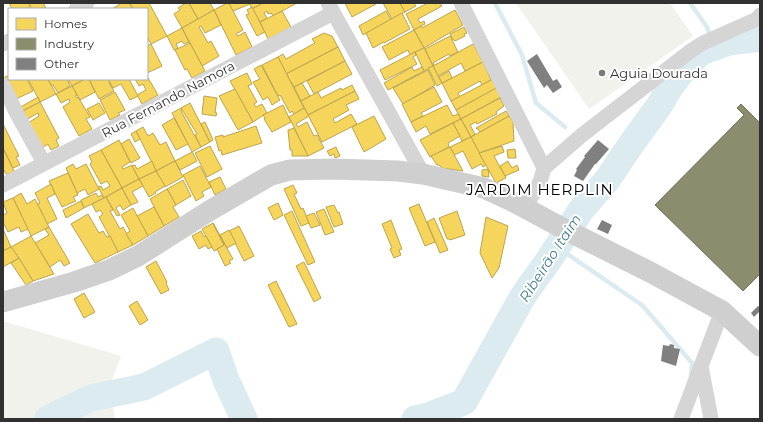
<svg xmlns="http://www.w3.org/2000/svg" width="763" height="422" viewBox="0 0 763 422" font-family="Montserrat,sans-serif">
<rect width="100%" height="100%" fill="#fff"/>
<!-- green -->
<g fill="#f0f2eb">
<path d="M516,3H670L693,36L589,109Z"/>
<path d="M3,321L121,356L110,385L115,419H3Z"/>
</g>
<!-- homes -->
<g fill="#f6d55c" stroke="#bba44f">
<path d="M9,3H29L30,7L26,9H12Z"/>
<path d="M29,3H43L46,8L32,9Z"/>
<path d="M122,3H129L133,9H112Z"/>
<path d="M129,3H149L167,36L151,44L147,37V9H134Z"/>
<path d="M186,3H189L198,19L182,28L174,14L180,10L178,8Z"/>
<path d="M189,3H210L214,10L198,19Z"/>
<path d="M227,3H229L243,30L236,34L238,36L245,32L252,47L236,55L214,10Z"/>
<path d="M229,3H249L250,4L233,11Z"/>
<path d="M249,3H263L252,9Z"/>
<path d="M263,3H297L273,16L271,13L268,14L267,11L264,13L267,18L260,22L252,9Z"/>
<path d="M345,3H375L376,4L352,17Z"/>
<path d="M383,3H400L405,12L392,19Z"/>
<path d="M400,3H414L416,6L405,12Z"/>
<path d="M428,3H440L442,6L418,19L420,23L424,21L425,24L414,30L406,14Z"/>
<path d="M252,7L265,32L257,36L246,15L249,14L247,10Z"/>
<path d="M214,10L221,25L205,33L201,26L199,27L208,43L211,41L219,56L202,66L182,28Z"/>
<path d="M455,10L463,25L424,48L414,30L421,26L422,28Z"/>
<path d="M282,11L291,27L268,39L260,22Z"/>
<path d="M386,11L391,20L363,35L359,26Z"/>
<path d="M402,13L410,29L384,43V42L373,48L366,33Z"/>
<path d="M464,27L467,33L464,34L465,36L455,41L454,40H453L450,34Z"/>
<path d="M182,28L189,42L184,44L182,41L176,44L178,48L174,50L167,36Z"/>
<path d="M414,30L424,48L410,55L408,50L389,60L382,47Z"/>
<path d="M324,33L332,36L338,47L286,74L278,57L283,54L286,59L315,43L312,39Z"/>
<path d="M450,36L458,52L450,56L449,54L433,63L434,65L433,66L425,49Z"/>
<path d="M190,43L205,71L192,78L187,69L185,70L175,50Z"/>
<path d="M151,44L162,66L147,73V46Z"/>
<path d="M473,44L483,62L465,71L461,63L438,76L433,66Z"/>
<path d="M338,47L345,61L294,87L286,74Z"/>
<path d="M424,48L433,66L424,71L415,52Z"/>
<path d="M415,52L416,55L413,57L417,64L385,80L380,70Z"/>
<path d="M278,57L304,108L294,114L292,111L290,113L280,95L278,96L262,65Z"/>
<path d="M345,61L352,74L314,94L307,81Z"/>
<path d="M483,62L491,80L482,85L480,81L458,93L460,97L451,101L442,83Z"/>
<path d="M261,65L280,100L272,105L268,97L263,100L253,82L260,79L254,69Z"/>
<path d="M433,66L442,83L437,86L428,68Z"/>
<path d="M412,67L414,71L422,67L424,71L388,90L384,83Z"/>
<path d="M428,70L435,85L403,104L393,88Z"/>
<path d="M449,71L452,78L442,83L439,77Z"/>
<path d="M247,73L252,84L248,86L257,102L254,104L256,107L262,104L267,113L253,122L230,81Z"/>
<path d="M9,75V79H27L33,91L16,99L4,78Z"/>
<path d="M147,76L158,95L142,104L137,95L146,90L143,84L139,86L135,79H147Z"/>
<path d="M28,79H48L56,94L40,102Z"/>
<path d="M48,79H67L70,86L58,93L53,85H51Z"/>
<path d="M68,79H85L72,86Z"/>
<path d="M85,79H89L95,92L80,100L72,86Z"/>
<path d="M89,79H108L110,82L109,83L114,91L99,99Z"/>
<path d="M108,79H129L138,96L130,100L121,84L113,88Z"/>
<path d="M493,79L497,88L456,110L451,101Z"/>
<path d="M302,83L310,96L301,101L294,87Z"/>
<path d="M352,85L355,91L308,115L301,101L318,92L321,98L341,88L342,90Z"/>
<path d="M72,86L77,95L75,96L77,98L78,97L90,117L86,119L92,129L79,136L63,107L70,102L69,99L61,103L56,94Z"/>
<path d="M434,87L442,102L421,113L423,116L411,122L402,104Z"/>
<path d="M498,87L503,96L461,119L456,110Z"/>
<path d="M235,89L253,122L238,130L219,96Z"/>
<path d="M355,91L359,99L346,105L349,110L333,119L335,123L351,114L357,124L322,142L308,115Z"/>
<path d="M115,92L125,110L118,113L120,115L110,120L100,100Z"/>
<path d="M204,96L217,98L215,113H217L216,116L202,114Z"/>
<path d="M38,97L40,102L21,112L19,108Z"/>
<path d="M500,98L504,106L496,112L497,114L477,124L476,122L470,125L475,134L471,137L461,119Z"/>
<path d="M40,102L59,138L56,140L59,146L51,150L48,144L42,148L28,123L39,116L38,113L26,120L21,112Z"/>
<path d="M99,103L105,113L93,120L87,109Z"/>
<path d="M190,103L210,142L201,147L195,135L197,134L181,108Z"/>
<path d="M283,105L291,122L272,132L264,119L265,118L263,115Z"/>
<path d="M447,105L453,116L458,114L461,119L430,134L426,126L416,132L411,122Z"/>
<path d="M181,108L182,111H181L201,147L192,152L172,113Z"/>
<path d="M304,108L309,116L296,124L298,127L307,122L314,136L317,135L324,148L308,156L289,117Z"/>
<path d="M506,111L509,116L480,132L478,129H477L476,128Z"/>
<path d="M374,116L386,139L364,152L352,127Z"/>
<path d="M509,116L513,122L514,141L479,153L471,137Z"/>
<path d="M174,118L188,144L176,150L162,125Z"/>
<path d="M461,119L471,137L462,141L453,123Z"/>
<path d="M205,122L213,140L210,142L201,124Z"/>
<path d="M453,123L460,136L448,143L449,147L430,157L420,140Z"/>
<path d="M3,124L19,156L16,157L20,165L13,168L3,148Z"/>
<path d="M256,126L262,143L222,155L221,150L219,151L215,137L223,135V137Z"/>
<path d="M143,127L148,136L153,133L160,145L166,142L175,161L156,171L136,131Z"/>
<path d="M294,128L308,156H292V150H290L288,130Z"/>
<path d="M136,131L140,139L135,142L131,134Z"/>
<path d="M471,137L486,165L483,167L481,164L472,169L463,151L454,155L450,147Z"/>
<path d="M129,139L140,158L131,163L121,144Z"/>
<path d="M119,140L130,162L122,167L123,169L132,165L139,179L122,188L101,150Z"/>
<path d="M210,146L222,169L207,177L195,153Z"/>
<path d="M502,146L504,152L494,156L506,178L496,183L479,153Z"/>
<path d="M336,147L340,156L335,158L334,154L330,156L327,151Z"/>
<path d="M450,147L463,171L442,168L439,165H437L431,156Z"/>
<path d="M3,148L14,171L7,175L3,169Z"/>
<path d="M515,149L516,158H508L507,150Z"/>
<path d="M101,150L122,188L104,198L98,187L101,186L103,190L110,186L107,181L101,184L90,164L92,162L89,156Z"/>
<path d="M192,152L197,161L180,170L175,161Z"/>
<path d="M152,161L156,171L139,179L132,166L135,165L137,169Z"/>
<path d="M175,161L183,177L165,187L156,171Z"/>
<path d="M508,161L512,168L517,165L519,170L505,176L500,166Z"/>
<path d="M73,164L76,169L86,164L99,189L88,195L85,189L77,193L66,168Z"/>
<path d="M200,166L211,187L202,192L204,196L196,201L183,175Z"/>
<path d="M488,169L489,177L482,176V170Z"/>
<path d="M156,171L165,186L155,192L156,193L149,197L139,179Z"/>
<path d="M68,173L78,195L73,197L76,201L62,207L49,181Z"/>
<path d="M220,177L226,189L215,195L209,182Z"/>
<path d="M139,179L143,186L132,192L138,202L131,205L122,188Z"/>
<path d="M183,180L191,196L176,205L167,189Z"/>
<path d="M51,184L55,194L47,198L57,219L47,224L37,204L40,203L35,193Z"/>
<path d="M293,185L297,193L294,194L301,209L303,208L309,223L301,226L284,189Z"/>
<path d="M122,188L131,205L123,210L120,205L116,208L120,215L117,216L106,197Z"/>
<path d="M167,189L176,205L173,207L179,217L164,226L150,199Z"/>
<path d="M21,193L27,204L35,199L49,227L31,236L13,198Z"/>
<path d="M96,193L98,197L102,195L104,198L84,208L81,200Z"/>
<path d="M106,197L113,210L110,211L120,229L123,227L133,245L118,252L99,217L103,214L100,210L96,212L92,204Z"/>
<path d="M13,198L28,229L21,232L19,227L8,232L3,222V215L7,213L3,202Z"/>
<path d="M81,201L84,208L66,218L63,210Z"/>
<path d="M278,203L283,215L274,220L268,208Z"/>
<path d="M419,204L435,242L425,246L409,208Z"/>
<path d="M334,205L338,213L339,212L343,224L334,227L326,207Z"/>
<path d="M154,207L164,226L148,236L137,216Z"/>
<path d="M133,208L148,236L133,245L126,234L130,231L121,215Z"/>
<path d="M324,209L334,232L325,235L316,212Z"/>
<path d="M292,211L315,262L308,265L284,215Z"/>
<path d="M457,211L465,235L450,240L449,239H447L439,218Z"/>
<path d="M314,213L320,225L311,228L306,216Z"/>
<path d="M88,214L99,233L103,231L107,237L110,236L118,252L95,263L71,224Z"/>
<path d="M486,217L508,226L499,268L492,278L480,253Z"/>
<path d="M434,218L448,250L440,253L427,222Z"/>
<path d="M391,220L402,249L399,250L401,255L394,258L390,249L392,248L382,224Z"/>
<path d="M213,223L224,245L214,251L202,229Z"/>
<path d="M213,223L233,259L229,261L231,263L225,266L217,249L224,245Z"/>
<path d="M239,226L254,256L244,261L229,231Z"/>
<path d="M49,227L70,263L64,266L60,260L50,267L35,243L49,235L45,229Z"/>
<path d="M3,229L11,247L3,251Z"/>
<path d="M229,230L236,243L227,248L220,235Z"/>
<path d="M201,231L204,237L206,236L212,247L208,249L206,245L199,249L192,236Z"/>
<path d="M31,236L54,274L33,281L11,247Z"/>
<path d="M11,247L19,258L3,267V251Z"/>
<path d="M19,258L33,281L26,285L11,263Z"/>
<path d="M156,261L167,282L166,283L169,290L161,294L146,267Z"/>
<path d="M304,262L321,298L314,302L296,266Z"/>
<path d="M276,281L297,324L289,327L268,285Z"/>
<path d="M84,293L95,312L84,318L74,299Z"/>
<path d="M137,301L148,320L140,325L129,306Z"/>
</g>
<!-- industry -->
<path fill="#8c8c6e" stroke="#71715c" d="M741,104L760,123V274L743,291L655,205L744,115L737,108Z"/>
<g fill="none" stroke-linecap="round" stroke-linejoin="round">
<!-- stream -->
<g stroke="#dbebef" stroke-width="4.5">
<path d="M495,3L522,55L536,103L565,127"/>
<path d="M690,3L707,27L714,47"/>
<path d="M557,247L642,305L692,363L691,376"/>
</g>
<!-- river -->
<g stroke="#dbebef" stroke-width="27">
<path d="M48,419L91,398L144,387L216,351L226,380L244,419"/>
<path d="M415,419L425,417L464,402L523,296L548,261L581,210L607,180L632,143L659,106L670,87L687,65L701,52L729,42L760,38"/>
</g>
</g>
<!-- building -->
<g fill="#808080">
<path d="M537,54L553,81L557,79L562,87L553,93L547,85L544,88L527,61Z"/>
<path d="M598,140L609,149L596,164H595L583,181L574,176L577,170L576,169L585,157L584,156Z"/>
<path d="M602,220L612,225L608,234L597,229Z"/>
<path d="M758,306L760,307V311L754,317L751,313Z"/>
<path d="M670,344L674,345V348L680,349L676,366L661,361L663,345L669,346Z"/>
</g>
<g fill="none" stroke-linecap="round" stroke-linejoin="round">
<!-- minor -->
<g stroke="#d5d5d5" stroke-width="15">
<path d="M328,3L423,174"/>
<path d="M461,3L544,168L540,182L525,208"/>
<path d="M76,9L87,3"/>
<path d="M3,44L9,41"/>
<path d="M3,85L17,114L44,163"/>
<path d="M544,168L582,135L692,50L703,43L757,19L760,15"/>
<path d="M3,185L333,13"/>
<path d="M681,419L701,366"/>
<path d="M711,419L701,366L722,311"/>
</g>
<!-- secondary -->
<path stroke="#cfcfcf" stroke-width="21" d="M3,302L74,282L109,270L138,256L209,211L271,175L290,170L333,169L398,171L423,174L484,188L514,202L566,230L650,272L722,311L760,346"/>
</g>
<!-- markers -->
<circle fill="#797979" stroke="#fff" stroke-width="1.5" cx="602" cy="73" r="4"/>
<g text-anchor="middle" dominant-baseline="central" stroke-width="4" stroke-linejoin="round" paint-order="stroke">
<!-- poi labels -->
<g font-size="13" fill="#313131" stroke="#fff" text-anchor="start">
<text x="610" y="73">Aguia Dourada</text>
</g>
<!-- street labels -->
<g font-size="13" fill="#313131" stroke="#fff">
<text transform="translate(168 99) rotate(-28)">Rua Fernando Namora</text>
</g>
<!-- water labels -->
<g font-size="14" font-style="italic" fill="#467d8c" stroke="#fff">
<text transform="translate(550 258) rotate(-57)">Ribeirão Itaim</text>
</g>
<!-- quarter labels -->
<g font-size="15" letter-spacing="1" fill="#000" stroke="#fff">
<text x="540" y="189">JARDIM HERPLIN</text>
</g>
</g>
<!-- border -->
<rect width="763" height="422" fill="none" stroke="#313131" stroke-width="8"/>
<!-- legend -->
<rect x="8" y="8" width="140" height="72" fill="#ffffff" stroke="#adadad"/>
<rect x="16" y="18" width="20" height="12" fill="#f6d55c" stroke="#adadad"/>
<text x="44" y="28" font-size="12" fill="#313131">Homes</text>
<rect x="16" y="38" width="20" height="12" fill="#8c8c6e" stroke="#adadad"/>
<text x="44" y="48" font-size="12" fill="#313131">Industry</text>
<rect x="16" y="58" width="20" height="12" fill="#808080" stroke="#adadad"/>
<text x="44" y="68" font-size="12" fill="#313131">Other</text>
</svg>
